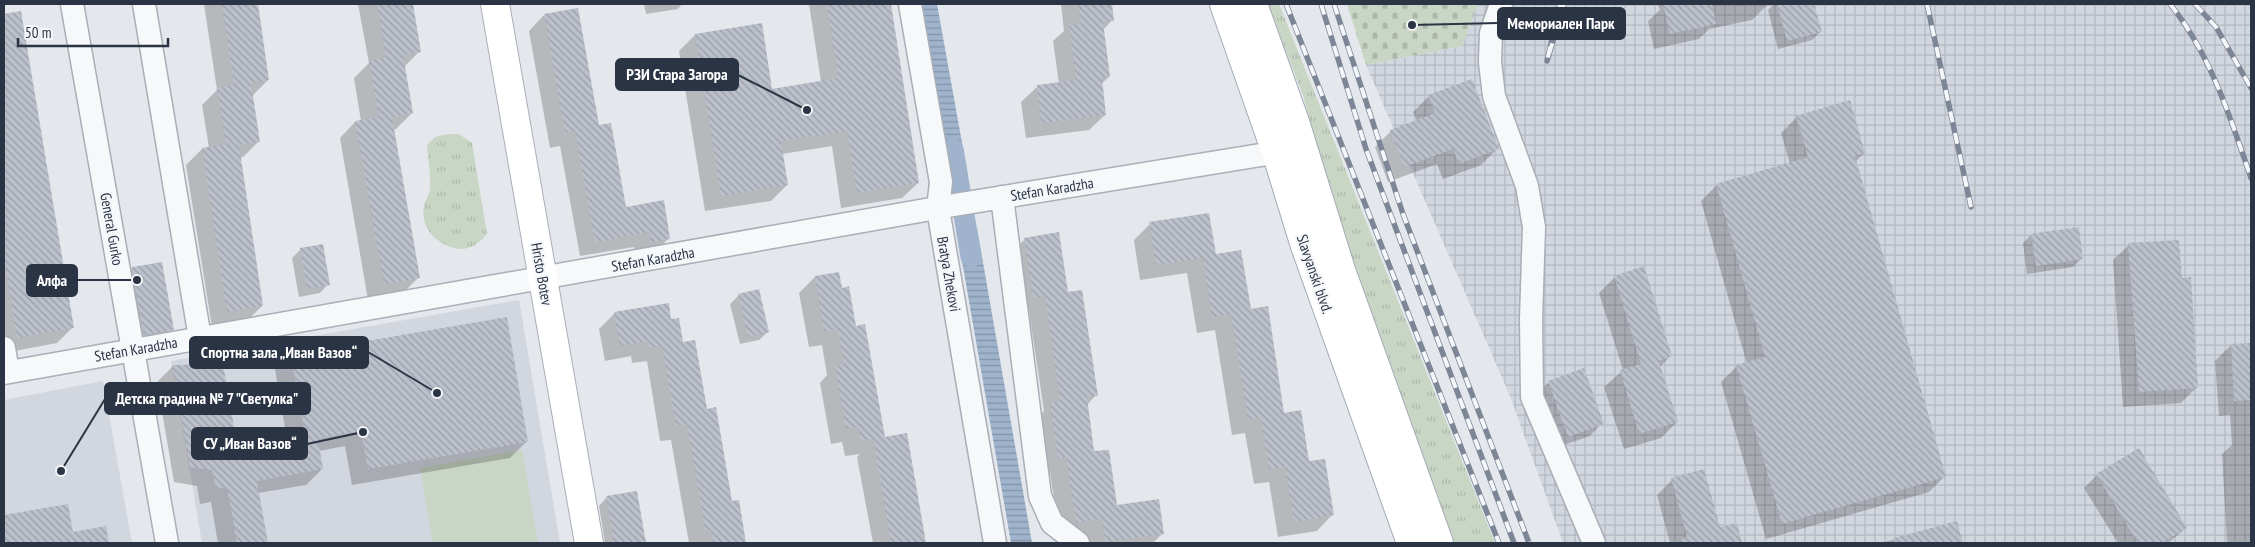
<svg xmlns="http://www.w3.org/2000/svg" width="2255" height="547" font-family="'PT Sans Narrow',sans-serif">
	<defs>
		<pattern id="industrial-grid" width="8" height="8" patternUnits="userSpaceOnUse" patternTransform="scale(1.25)"><rect width="8" height="8" fill="#d2d6de"/><path d="M0 4h8M4 0v8" fill="none" stroke="#b4b8c0"/></pattern>
		<pattern id="grass-tufts" width="24" height="20" patternUnits="userSpaceOnUse" patternTransform="scale(1.25)"><rect width="24" height="20" fill="#c9d6c5"/><path d="M3 7l-1-3M5 7V3M7 7l1-3M15 17l-1-3M17 17v-4M19 17l1-3" fill="none" stroke="#adb8ab"/></pattern>
		<pattern id="cemetery-stones" width="16" height="16" patternUnits="userSpaceOnUse" patternTransform="scale(1.25)"><rect width="16" height="16" fill="#c9d6c5"/><path d="M2 7V4a2 2 0 0 1 4 0v3zM10 15v-3a2 2 0 0 1 4 0v3z" fill="#adb8ab"/></pattern>
		<pattern id="water-rules" width="6" height="5" patternUnits="userSpaceOnUse" patternTransform="scale(1.25)"><rect width="6" height="5" fill="#9fb4cc"/><path d="M0 2.5h6" fill="none" stroke="#8293a7"/></pattern>
		<pattern id="building-back-hatch" width="6" height="6" patternUnits="userSpaceOnUse" patternTransform="scale(1.25)"><rect width="6" height="6" fill="#bbc0ca"/><path d="M-1 5l2 2M0 0l6 6M5-1l2 2" fill="none" stroke="#989da6"/></pattern>
	</defs>
	<rect width="100%" height="100%" fill="#e4e7ec"/>
	<path fill="#d2d6de" d="M519 300 560 543H202L171 361Z
		M103 381 132 543H4V400Z"/>
	<path fill="url(#industrial-grid)" d="M1478 4H2251V543H1563L1510 396 1366 65 1462 46Z"/>
	<path fill="url(#grass-tufts)" d="M1267 4H1279L1495 543H1454L1375 335 1317 150 1303 95Z
		M448 134H459L472 143 487 234C479 244 467 252 454 248 434 242 420 227 424 206 425 200 430 194 430 188 431 174 428 159 427 145L435 137Z"/>
	<path fill="url(#cemetery-stones)" d="M1347 4H1478L1462 46 1366 65Z"/>
	<path fill="#c9d6c5" d="M522 450 538 543H433L420 468Z"/>
	<path fill="url(#water-rules)" d="M917 4H937L968 176 949 180Z
		M977 228 1032 543H1011L957 232Z"/>
	<path fill="#0003" d="M204 4H256L268 80 252 96 259 141 243 157 239 158 262 306 246 322 212 327 186 165 202 149 209 148 202 105 217 90Z
		M358 4H411L420 51 404 67 412 113 396 129 393 130 419 277 403 293 368 300 340 138 355 122 361 121 354 78 369 63Z
		M644 4H682L678 9 646 14Z
		M809 4H890L918 183 902 198 841 208 832 146 782 154 787 185 771 201 705 211 679 51 695 35 771 90 821 82Z
		M1061 4H1110L1112 20 1103 30 1109 77 1101 84 1105 115 1089 130 1026 138 1021 102 1037 87 1059 84 1053 41 1064 31Z
		M1658 4H1768L1752 20 1709 29 1699 39 1654 49 1648 21 1660 10Z
		M1774 4H1813L1820 32 1812 40 1778 49 1768 10Z
		M20 13 73 327 57 343 4 353V15Z
		M544 15 598 127 625 208 669 238 654 253 636 257 634 247 580 256 560 146 550 148 529 31Z
		M1429 96 1497 149 1481 165 1443 179 1437 164 1388 182 1375 147 1391 131 1417 121 1413 112Z
		M1797 117 1864 153 1855 162 1945 476 1929 492 1766 539 1721 382 1737 366 1747 364 1701 201 1717 185 1790 164 1781 133Z
		M1150 224 1215 256 1250 310 1283 414 1332 515 1317 531 1278 537 1269 482 1254 484 1245 433 1232 435 1215 330 1197 333 1187 273 1140 280 1134 240Z
		M2031 235 2082 258 2073 267 2027 274 2023 243Z
		M1025 239 1066 293 1096 395 1087 405 1093 453 1116 506 1163 533 1153 543H1088L1086 535 1060 538 1050 473 1042 474 1035 420 1044 411 1029 311 1017 313 1009 255Z
		M2129 245 2181 279 2197 387 2181 403 2123 407 2113 260Z
		M301 249 328 284 320 293 299 297 292 258Z
		M132 268 172 329 160 342 131 347 120 280Z
		M815 277 841 289 855 327 881 439 906 435 925 543H873L857 457 860 454 845 456 842 442 831 444 820 383 827 375 822 345 809 347 799 293Z
		M1615 277 1670 356 1660 367 1677 422 1661 438 1624 449 1604 387 1623 370 1599 293Z
		M739 295 768 332 759 340 740 344 730 304Z
		M615 313 670 321 682 343 706 410 731 503 738 501 745 543H689L671 440 660 441 647 361 632 363 631 356 605 361 599 329Z
		M2251 344V543H2227L2222 454 2232 445 2230 415 2219 416 2215 361 2231 345Z
		M325 349 526 442 510 458 352 485 345 446 319 451 322 469 306 485 258 493 266 543H218L211 502 200 504 197 486 174 482 157 382 173 366 236 445 252 452 288 445 275 369 291 353Z
		M1549 382 1602 423 1590 436 1555 448 1537 395Z
		M2097 475 2186 528 2168 543H2118L2084 488Z
		M1672 480 1720 529 1741 542 1739 543H1670L1657 495Z
		M636 492 645 543H605L599 506 607 497Z
		M67 506 72 534 105 528 108 543H4V517Z
		M1956 522 1962 543H1881Z"/>
	<g fill="none" stroke-linecap="round" stroke-linejoin="round">
		<path stroke="#9fb4cc" stroke-width="21" d="M953 149 971 257"/>
	</g>
	<path fill="url(#building-back-hatch)" d="M222 4H258L269 80 251 83 260 142 239 145 263 306 227 312 202 148 226 144 217 88 234 85Z
		M377 4H413L421 52 403 55 413 113 392 117 420 278 384 284 355 121 379 117 369 61 386 57Z
		M827 4H891L919 183 857 193 847 131 781 141 788 185 721 196 695 34 762 23 772 89 838 78Z
		M1078 4H1112L1114 21 1103 22 1110 77 1102 78 1106 115 1041 123 1037 85 1076 80 1069 24 1081 23Z
		M1663 4H1712L1716 24 1670 34Z
		M1777 4H1814L1822 32 1787 41Z
		M578 8 599 125 611 123 626 207 664 200 670 239 651 242 649 232 595 242 575 131 565 133 544 14Z
		M21 11 74 328 17 338 4 257V14Z
		M1472 79 1499 149 1459 164 1453 149 1404 167 1390 130 1435 113 1428 95Z
		M1850 100 1865 153 1855 156 1946 477 1782 524 1736 365 1765 357 1716 184 1808 157 1796 116Z
		M1209 213 1216 254 1241 250 1251 309 1268 306 1284 413 1301 410 1309 461 1325 459 1334 515 1294 522 1285 467 1269 469 1261 418 1248 420 1231 314 1212 317 1203 258 1156 265 1149 222Z
		M2079 227 2083 259 2036 266 2031 234Z
		M1059 232 1068 292 1082 290 1098 396 1087 397 1094 451 1109 450 1117 505 1159 499 1164 534 1105 542 1102 519 1076 523 1066 457 1058 459 1050 403 1060 401 1045 296 1033 298 1024 238Z
		M2179 240 2182 278 2191 277 2198 388 2139 392 2128 243Z
		M323 244 330 285 307 289 300 248Z
		M162 262 174 330 144 335 132 267Z
		M1644 266 1672 356 1659 361 1678 422 1639 434 1620 370 1641 364 1614 276Z
		M839 272 842 288 849 286 856 326 865 324 885 437 861 441 858 427 846 429 835 366 844 364 838 329 824 332 815 276Z
		M759 289 769 332 748 337 738 294Z
		M669 303 671 319 679 318 683 342 695 340 707 409 716 407 732 501 739 500 746 543H713L711 529 705 530 687 424 676 426 662 346 648 348 647 341 620 346 614 312Z
		M507 317 528 442 368 469 361 431 306 441 290 352 326 345V348Z
		M2251 343V400L2234 401 2231 344Z
		M223 364 237 444 252 441 253 450 318 439 323 469 257 481 268 543H237L227 487 216 489 212 470 190 467 172 365Z
		M1584 368 1604 424 1568 437 1548 381Z
		M907 433 926 543H891L873 439Z
		M2139 448 2187 528 2162 543H2138L2096 474Z
		M1704 469 1720 527 1737 523 1742 543H1682L1681 539 1687 537 1671 478Z
		M637 491 646 543H614L606 496Z
		M68 504 73 532 106 526 109 543H4V515Z
		M1957 521 1963 543H1895L1894 538Z"/>
	<g fill="none" stroke-linecap="round" stroke-linejoin="round">
		<g stroke="#a9aeb7" stroke-width="25">
			<path id="street" d="M72 4 167 543
				M144 4 200 338
				M910 4 941 182 938 209 995 543
				M1501 4 1491 33 1490 62 1494 96 1527 186 1534 227 1531 319 1532 397 1594 543
				M1002 197 1040 496 1052 523 1078 543
				M4 348 8 372
				M4 373 948 206 1291 150"/>
		</g>
		<g stroke="#a9aeb7" stroke-width="30">
			<path id="secondary" d="M495 4 589 543"/>
		</g>
		<g stroke="#a3abb8" stroke-width="30">
			<path id="primary" d="M1224 4 1276 152 1305 246 1411 543
				M1253 4 1295 122 1341 270 1439 543"/>
		</g>
		<use href="#street" stroke="#f7f8fa" stroke-width="22"/>
		<use href="#secondary" stroke="#fff" stroke-width="28"/>
		<use href="#primary" stroke="#fff" stroke-width="28"/>
		<g stroke="#7d8696" stroke-width="5.5">
			<path id="rail" d="M1286 4 1499 543
				M1321 4 1366 149 1514 543
				M1334 4 1403 214 1529 543
				M1560 4 1547 61 1564 4
				M1927 4 1971 207
				M2170 4C2211 55 2230 117 2251 178
				M2195 4 2216 27 2251 88"/>
		</g>
		<use href="#rail" stroke="#f4f6f9" stroke-width="4" stroke-dasharray="11" stroke-linecap="butt"/>
	</g>
	<g text-anchor="middle" dominant-baseline="central" stroke-width="4" stroke-linejoin="round" paint-order="stroke">
		<g font-size="15" fill="#2b3445" stroke="#f4f6f9">
			<text transform="translate(1052 189) rotate(-9)">Stefan Karadzha</text>
			<text transform="translate(112 229) rotate(80)">General Gurko</text>
			<text transform="translate(653 259) rotate(-10)">Stefan Karadzha</text>
			<text transform="translate(542 274) rotate(80)">Hristo Botev</text>
			<text transform="translate(949 274) rotate(80)">Bratya Zhekovi</text>
			<text transform="translate(1315 274) rotate(71)">Slavyanski blvd.</text>
			<text transform="translate(136 349) rotate(-10)">Stefan Karadzha</text>
		</g>
	</g>
	<path fill="none" stroke="#2b3445" stroke-width="2" d="M1412 25L1498 23M807 110L738 75M137 280L77 280M437 393L368 352M61 471L105 399M363 432L307 444"/>
	<g fill="#2b3445" stroke="#f4f6f9" stroke-width="2">
		<circle cx="1412" cy="25" r="5"/>
		<circle cx="807" cy="110" r="5"/>
		<circle cx="137" cy="280" r="5"/>
		<circle cx="437" cy="393" r="5"/>
		<circle cx="61" cy="471" r="5"/>
		<circle cx="363" cy="432" r="5"/>
	</g>
	<g fill="#2b3445" stroke="#2b3445" stroke-width="2">
		<rect x="1498" y="8" width="127" height="31" rx="5"/>
		<rect x="616" y="59" width="122" height="31" rx="5"/>
		<rect x="27" y="265" width="50" height="31" rx="5"/>
		<rect x="190" y="337" width="178" height="31" rx="5"/>
		<rect x="105" y="383" width="205" height="31" rx="5"/>
		<rect x="192" y="428" width="115" height="31" rx="5"/>
	</g>
	<g font-size="16" text-anchor="middle" font-weight="bold" fill="#fff">
		<text x="1561" y="29">Мемориален Парк</text>
		<text x="677" y="80">РЗИ Стара Загора</text>
		<text x="52" y="286">Алфа</text>
		<text x="279" y="358">Спортна зала „Иван Вазов“</text>
		<text x="207" y="404">Детска градина № 7 "Светулка"</text>
		<text x="250" y="449">СУ „Иван Вазов“</text>
	</g>
	<rect width="2255" height="547" fill="none" stroke="#2b3445" stroke-width="10"/>
	<path d="M18 38v8h150v-8" fill="none" stroke="#2b3445" stroke-width="2.5"/>
	<text x="25" y="38" font-size="15" fill="#2b3445" stroke="#f4f6f9" stroke-width="4" paint-order="stroke">50 m</text>
</svg>
